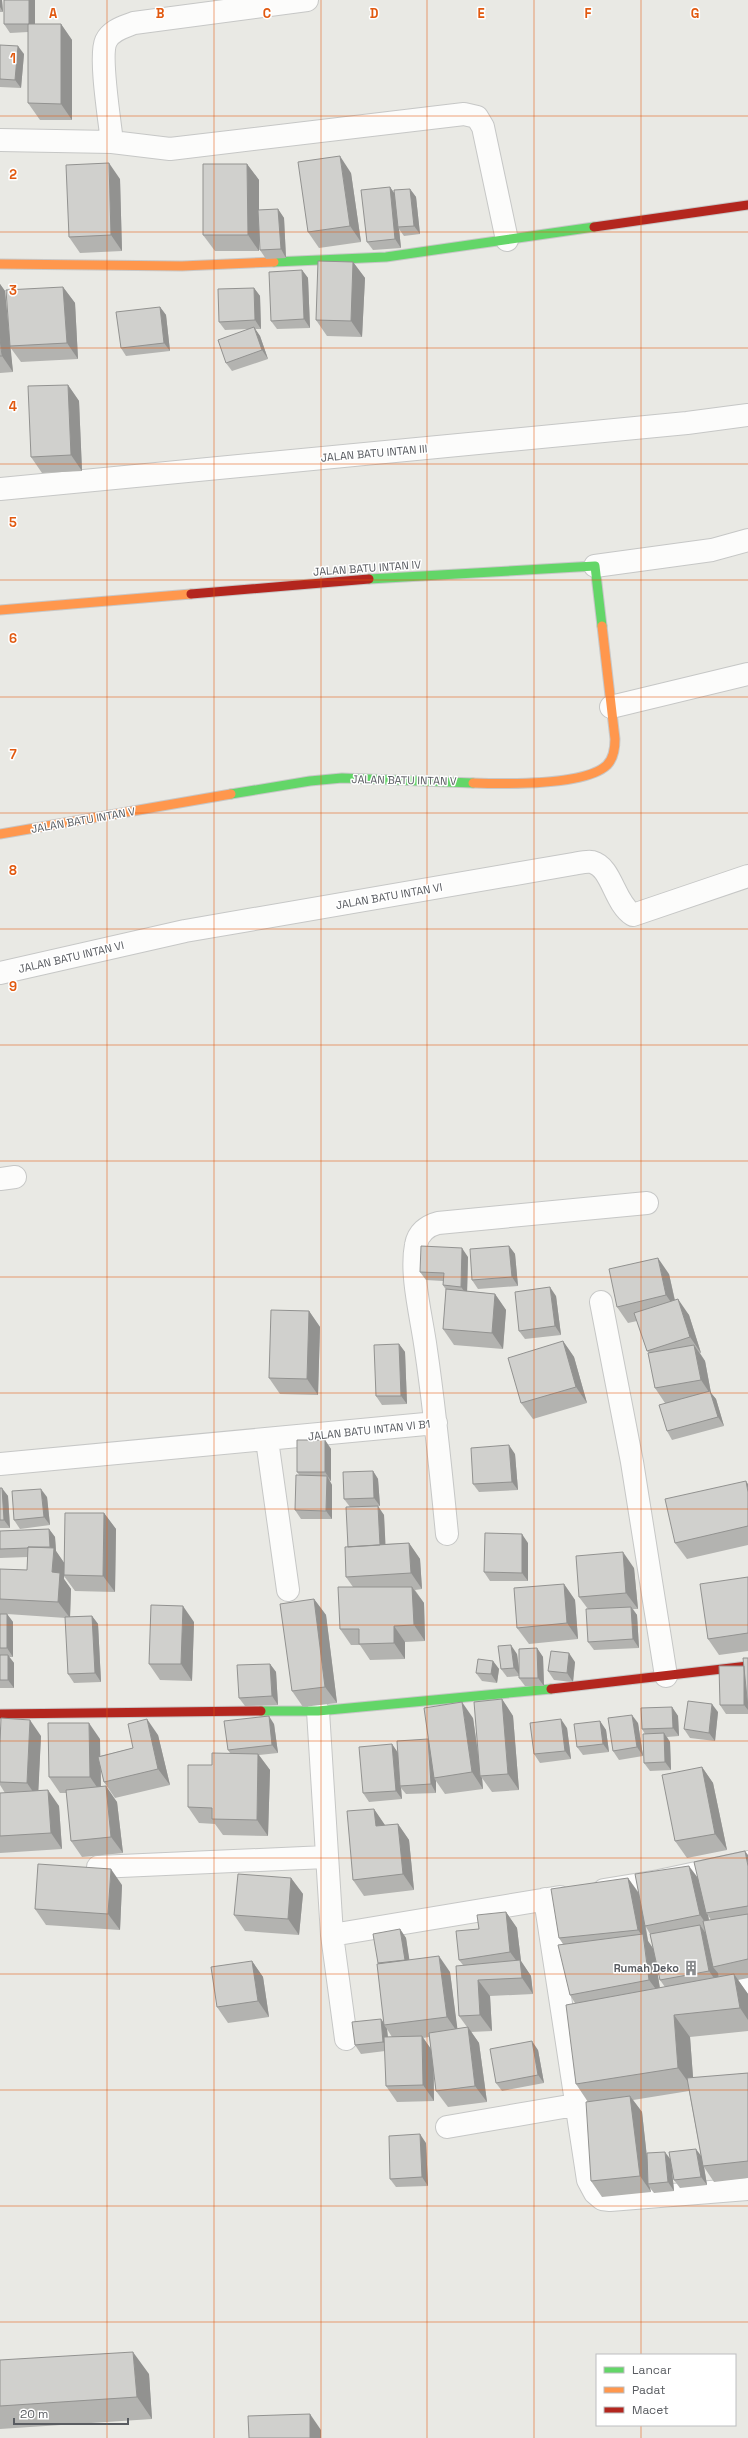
<svg xmlns="http://www.w3.org/2000/svg" width="748" height="2438" font-family="'Space Grotesk',sans-serif">
	<rect width="100%" height="100%" fill="#e9e9e4"/>
	<g fill="none" stroke-linecap="round" stroke-linejoin="round">
		<g stroke="#c6c7c6" stroke-width="24">
			<path id="street" d="M0 140 112 142 170 149 464 114 477 117 483 127 507 240
				M112 142C110 123 99 56 106 41 111 30 124 27 134 23L307 0
				M0 489 687 423 748 415
				M595 566 712 550 748 540
				M611 707 748 674
				M0 973 185 931 573 864C579 863 587 861 592 862 612 867 614 903 633 915L748 876
				M0 1179 15 1177
				M601 1302 632 1462 666 1676
				M267 1440 288 1590
				M0 1464 436 1423
				M447 1534C441 1473 435 1411 426 1350 422 1319 410 1275 416 1245 418 1233 427 1226 438 1223L647 1203
				M318 1711 332 1935 346 2039
				M98 1867 326 1857
				M604 1890 659 1881 748 1862
				M545 1899 588 2180 595 2193 602 2199 610 2200 748 2189
				M332 1935 560 1897
				M713 1991 748 1985
				M447 2127 575 2105"/>
		</g>
		<g stroke="#c7c7c7" stroke-width="11">
			<path id="fast" d="M274 262 386 257 594 227
				M369 579 595 566 602 626
				M231 794 310 781 342 778 473 783
				M261 1711H318L551 1689"/>
		</g>
		<g stroke="#c7c7c7" stroke-width="11">
			<path id="slow" d="M0 264 182 266 274 262
				M0 610 191 594
				M473 783C503 784 585 786 607 765 614 758 615 748 615 739L602 626
				M0 834 231 794"/>
		</g>
		<g stroke="#c7c7c7" stroke-width="11">
			<path id="jam" d="M594 227 748 205
				M191 594 369 579
				M551 1689 748 1666
				M0 1714 261 1711"/>
		</g>
		<use href="#street" stroke="#fcfcfb" stroke-width="22"/>
		<use href="#fast" stroke="#63d668" stroke-width="9"/>
		<use href="#slow" stroke="#ff974d" stroke-width="9"/>
		<use href="#jam" stroke="#b3261e" stroke-width="9"/>
	</g>
	<path fill="#b3b3b0" fill-rule="evenodd" d="M0 0H2L3 12H0Z
		M35 0V24H61L72 40V120H40L28 103V32L10 33 4 24Z
		M0 45 24 54 21 88 0 87Z
		M247 164 259 180V210L278 209 284 218 286 258 266 259 260 250 259 234V251H215L203 235Z
		M351 173 361 242 319 248 308 232Z
		M120 179 122 251 80 253 69 237Z
		M390 187 395 194 410 189 416 197 420 234 404 236 399 229 401 248 373 250 367 242Z
		M353 262 365 278 362 337 327 336 316 320Z
		M302 270 308 278 310 328 277 329 271 321Z
		M0 284 5 291 9 334 63 287 75 303 78 359 21 362 10 347 13 372 0 373Z
		M254 288 260 296 261 329H255L260 336 268 359 232 371 226 363 248 329 225 330 219 322Z
		M160 307 166 315 170 351 126 356 121 348Z
		M68 385 79 401 82 471 42 473 31 457Z
		M509 1246 515 1254 518 1286 478 1289 472 1280Z
		M468 1257 467 1291 495 1294 506 1310 503 1349 454 1345 443 1329 446 1290 443 1285V1281L426 1280 420 1272Z
		M669 1274 675 1300 689 1315 701 1353H700L705 1361 711 1393 716 1399 724 1426 672 1440 667 1431 665 1403 655 1388 649 1353 647 1351 637 1321 628 1323 617 1307Z
		M556 1296 561 1335 525 1339 519 1331Z
		M309 1311 320 1327 318 1395 280 1394 269 1378Z
		M563 1341 574 1357 587 1403 533 1419 521 1403Z
		M399 1344 405 1352 407 1404 382 1405 376 1396Z
		M325 1440 331 1449V1481H330L332 1485V1519H301L295 1510 300 1476 297 1472Z
		M515 1454 518 1490 479 1492 473 1484Z
		M373 1471 378 1479 380 1506H375L384 1515 385 1544 409 1543 420 1559 422 1589 415 1590 424 1603 425 1641 405 1642V1659L370 1660 360 1645H351L340 1629 353 1587 346 1577 350 1507 344 1499Z
		M748 1484V1545L687 1559 675 1543Z
		M0 1488 8 1496 10 1528H0Z
		M47 1497 50 1525 20 1529 14 1520Z
		M104 1513 116 1529 115 1592 75 1591 64 1576V1579L71 1589 70 1617 92 1616 98 1624 101 1682 74 1683 68 1674 66 1618 7 1614 13 1622V1657H9L14 1663V1688H0V1569L27 1570 28 1557 0 1558V1531L49 1529 55 1537 56 1551 64 1563Z
		M528 1543V1581H490L484 1572Z
		M634 1568 638 1609H633L637 1615 639 1648 594 1650 588 1642V1609L579 1597Z
		M748 1577V1651L719 1655 708 1639Z
		M564 1584 575 1600 578 1639 529 1644 517 1628Z
		M314 1599 326 1615 337 1703 303 1707 292 1691Z
		M194 1622 192 1681 160 1680 149 1664Z
		M537 1648 543 1657 544 1686H525L519 1678V1676L507 1677 501 1669 517 1654 519 1669Z
		M748 1658V1714H726L720 1705Z
		M493 1661 499 1669 497 1683 482 1681 476 1673Z
		M575 1662 573 1682 554 1680 548 1671Z
		M270 1664 276 1672 278 1705 245 1706 239 1698Z
		M502 1699 513 1716 519 1790 492 1792 482 1778 483 1789 445 1794 436 1781V1793L406 1794 401 1788 402 1799 369 1802 363 1793 392 1744 398 1753 428 1739 429 1740 473 1718 479 1758Z
		M672 1707 678 1716 679 1736 667 1737 670 1742 671 1770 650 1771 644 1763 645 1734 642 1729Z
		M718 1712 715 1741 690 1738 684 1729Z
		M600 1721 606 1730 609 1752 583 1755 577 1747Z
		M638 1723 643 1756 619 1760 613 1751Z
		M274 1724 278 1753 259 1755 270 1770 268 1836 223 1835 215 1824 199 1823 188 1807 212 1765 230 1753 228 1750Z
		M0 1727 1 1728 41 1736 38 1791 59 1806 62 1849 0 1853V1793H5L0 1785Z
		M567 1728 571 1759 540 1763 534 1754Z
		M158 1735 170 1785 115 1798 104 1782 101 1767V1787L117 1802 123 1853 82 1857 71 1841 67 1793H60L49 1777 100 1739V1756L133 1748Z
		M702 1767 713 1783 727 1850 687 1858 675 1841Z
		M374 1809 385 1826 398 1824 409 1840 414 1890 364 1896 353 1880Z
		M748 1855V1978L738 1980 748 1994V2031L690 2037 693 2078 748 2073V2178L714 2182 704 2167 707 2185 680 2188 674 2180 672 2171 674 2191 654 2193 650 2188 651 2192 602 2197 591 2181 588 2102 576 2084 575 2003 570 1995 563 1944 559 1938 628 1878 639 1893 698 1878ZM708 1915 711 1920H709ZM646 1927 650 1934 653 1948 648 1941ZM655 1959 660 1980 665 1987 660 1988ZM689 2091 701 2156 670 2159H647L642 2112 633 2100Z
		M291 1878 303 1894 299 1935 245 1931 234 1915Z
		M122 1885 120 1930 46 1925 35 1909Z
		M506 1912 517 1928 521 1961 531 1976 533 1994 490 1996 492 2031 471 2032 479 2043 487 2102 448 2107 436 2091 434 2070V2101L397 2102 386 2086 385 2051 361 2054 355 2045 381 2019 384 2023 378 1963 400 1929 406 1938 409 1960 450 1972 457 2029 467 2027 459 2016 463 1965 459 1960 479 1929ZM387 2029 392 2037H388ZM429 2037 431 2049 423 2038Z
		M252 1961 263 1977 269 2017 228 2023 217 2007Z
		M538 2050 544 2083 502 2091 496 2083Z
		M426 2143 428 2186 396 2187 390 2179Z
		M0 2360 149 2374 152 2419 0 2429Z"/>
	<path fill="#929290" d="M0 0H2L3 12 0 7Z
		M29 0H35V32L29 24Z
		M61 24 72 40V120L61 104Z
		M18 46 24 54 21 88 15 80Z
		M340 156 351 173 361 242 350 226Z
		M109 163 120 179 122 251 111 235Z
		M247 164 259 180V251L248 235Z
		M390 187 396 196 398 227 399 229 401 248 395 239Z
		M410 189 416 197 420 234 414 226Z
		M278 209 284 218 286 258 281 249Z
		M353 262 365 278 362 337 351 321Z
		M302 270 308 278 310 328 304 319Z
		M0 284 5 291 13 372 2 356 0 338Z
		M63 287 75 303 78 359 67 343Z
		M254 288 260 296 261 329 255 320Z
		M160 307 166 315 170 351 164 343Z
		M254 327 260 336 268 359 262 350Z
		M68 385 79 401 82 471 71 455Z
		M509 1246 515 1254 518 1286 512 1277Z
		M462 1248 468 1257 467 1295 461 1287Z
		M658 1258 669 1274 677 1311 666 1295Z
		M550 1287 556 1296 561 1335 555 1326Z
		M495 1294 506 1310 503 1349 492 1333Z
		M678 1299 689 1315 701 1353 690 1337Z
		M309 1311 320 1327 318 1395 307 1379Z
		M563 1341 574 1357 587 1403 576 1387Z
		M399 1344 405 1352 407 1404 401 1396Z
		M694 1345 705 1361 711 1393 716 1399 724 1426 718 1417 711 1395 701 1380Z
		M325 1440 331 1449V1481L325 1472Z
		M509 1445 515 1454 518 1490 512 1482Z
		M373 1471 378 1479 380 1506 374 1498Z
		M327 1476 332 1485V1519L326 1511Z
		M746 1481 748 1484V1492Z
		M2 1488 8 1496 10 1528 4 1520Z
		M41 1489 47 1497 50 1525 44 1517Z
		M378 1506 384 1515 386 1554 380 1545Z
		M104 1513 116 1529 115 1592 103 1576Z
		M49 1529 55 1537 56 1551 65 1564 64 1579 71 1589 70 1618 58 1602 52 1572 54 1552 50 1547Z
		M522 1534 528 1543V1581L522 1573Z
		M409 1543 420 1559 422 1589 411 1573Z
		M623 1552 634 1568 638 1609 626 1593Z
		M564 1584 575 1600 578 1639 567 1623Z
		M412 1587 424 1603 425 1641 414 1625Z
		M314 1599 326 1615 337 1703 325 1687Z
		M183 1606 194 1622 192 1681 181 1664Z
		M631 1607 637 1615 639 1648 633 1639Z
		M7 1614 13 1622V1657L7 1648Z
		M92 1616 98 1624 101 1682 95 1673Z
		M394 1626 405 1642V1659L394 1643Z
		M511 1645 517 1654 520 1676 514 1668Z
		M537 1648 543 1657 544 1686 538 1678Z
		M569 1653 575 1662 573 1682 567 1673Z
		M8 1655 14 1663V1688L8 1680Z
		M493 1661 499 1669 497 1683 491 1674Z
		M270 1664 276 1672 278 1705 272 1696Z
		M744 1666 748 1710 744 1705Z
		M502 1699 513 1716 519 1790 508 1774Z
		M462 1702 473 1718 481 1776H480L482 1778 483 1789 472 1772Z
		M712 1704 718 1712 715 1741 709 1733Z
		M672 1707 678 1716 679 1736 673 1728Z
		M632 1715 638 1723 643 1756 637 1747Z
		M269 1716 274 1724 278 1753 272 1745Z
		M147 1719 158 1735 170 1785 158 1769Z
		M561 1719 567 1728 571 1759 565 1751Z
		M30 1720 41 1736 38 1799 27 1783Z
		M600 1721 606 1730 609 1752 603 1744Z
		M89 1723 100 1739 101 1793 90 1777Z
		M664 1733 670 1742 671 1770 665 1762Z
		M428 1739 434 1747V1778L436 1781V1793L431 1784Z
		M392 1744 398 1753 400 1786 401 1788 402 1799 396 1791Z
		M258 1754 270 1770 268 1836 257 1820Z
		M702 1767 713 1783 727 1850 715 1834Z
		M106 1786 117 1802 123 1853 111 1837Z
		M48 1790 59 1806 62 1849 51 1833Z
		M374 1809 385 1825 387 1843 376 1826Z
		M398 1824 409 1840 414 1890 403 1874Z
		M745 1851 748 1855V1866Z
		M689 1866 701 1882 706 1913 708 1915 711 1931 700 1915Z
		M111 1869 122 1885 120 1930 108 1914Z
		M291 1878 303 1894 299 1935 288 1919Z
		M628 1878 639 1894 648 1941 654 1950 661 1996 649 1980 644 1938 638 1930Z
		M506 1912 517 1928 521 1961 531 1976 533 1994 522 1978 521 1967 510 1952Z
		M700 1925 711 1941 713 1967 718 1973 720 1987 709 1971Z
		M400 1929 406 1938 411 1970 405 1962Z
		M439 1956 450 1972 458 2033 447 2017Z
		M252 1961 263 1977 269 2017 258 2001Z
		M734 1974 748 1994V2020L740 2008Z
		M478 1980 490 1996 492 2031 480 2015Z
		M674 2015 690 2037 694 2090 678 2068Z
		M381 2019 385 2025H384L387 2029 389 2050 383 2042Z
		M468 2027 479 2043 487 2102 475 2086Z
		M422 2036 433 2052 434 2101 423 2085Z
		M532 2041 538 2050 544 2083 538 2075Z
		M630 2096 642 2112 650 2184H648L650 2188 651 2192 640 2176Z
		M420 2134 426 2143 428 2186 422 2177Z
		M696 2149 702 2157 703 2166 704 2167 707 2185 701 2177Z
		M665 2152 671 2160 674 2191 668 2182Z
		M133 2352 149 2374 152 2419 137 2397Z
		M310 2414 321 2430V2438H310Z"/>
	<path fill="#d0d0cd" stroke="#929290" d="M4 0H29V24H4Z
		M28 24H61V104L28 103Z
		M0 45 18 46 15 80 0 79Z
		M340 156 350 226 308 232 298 162Z
		M109 163 111 235 69 237 66 165Z
		M203 164H247L248 235H203Z
		M390 187 395 239 367 242 361 190Z
		M410 189 414 226 398 227 394 190Z
		M278 209 281 249 260 250 258 210Z
		M318 261 353 262 351 321 316 320Z
		M302 270 304 319 271 321 269 272Z
		M63 287 67 343 10 346 6 290Z
		M254 288 255 320 219 322 218 289Z
		M160 307 164 343 121 348 116 312Z
		M254 327 262 350 226 363 218 340Z
		M0 338 2 356H0Z
		M68 385 71 455 31 457 28 386Z
		M421 1246 462 1248 461 1287 443 1285 444 1273 420 1272Z
		M509 1246 512 1277 472 1280 470 1249Z
		M658 1258 666 1295 617 1307 609 1269Z
		M550 1287 555 1326 519 1331 515 1292Z
		M446 1289 495 1294 492 1333 443 1329Z
		M678 1299 690 1337 647 1351 634 1313Z
		M271 1310 309 1311 307 1379 269 1378Z
		M563 1341 576 1387 521 1403 508 1358Z
		M399 1344 401 1396H376L374 1345Z
		M694 1345 701 1380 655 1388 648 1353Z
		M710 1391 718 1417 667 1431 659 1405Z
		M297 1440H325V1472H297Z
		M509 1445 512 1482 473 1484 471 1448Z
		M373 1471 374 1498 344 1499 343 1472Z
		M296 1475 327 1476 326 1511 295 1510Z
		M746 1481 748 1492V1526L675 1543 665 1499Z
		M0 1488H2L4 1520H0Z
		M41 1489 44 1517 14 1520 12 1491Z
		M378 1506 380 1545 348 1547 346 1507Z
		M65 1513H104L103 1576 64 1575Z
		M49 1529 50 1547H28V1548L0 1549V1531Z
		M485 1533 522 1534V1573L484 1572Z
		M409 1543 411 1573 346 1577 345 1547Z
		M28 1547 54 1548 52 1572 60 1573 58 1602 0 1599V1569L27 1570Z
		M623 1552 626 1593 579 1597 576 1556Z
		M748 1577V1633L708 1639 700 1584Z
		M564 1584 567 1623 517 1628 514 1588Z
		M338 1587H412L414 1625 394 1626V1643L359 1644V1629H340Z
		M314 1599 325 1687 292 1691 280 1604Z
		M151 1605 183 1606 181 1664H149Z
		M631 1607 633 1639 588 1642 586 1609Z
		M0 1614H7V1648H0Z
		M92 1616 95 1673 68 1674 65 1617Z
		M511 1645 514 1668 501 1669 498 1646Z
		M537 1648 538 1678H519V1649Z
		M551 1651 569 1653 567 1673 548 1671Z
		M0 1655H8V1680H0Z
		M743 1658H748V1708Z
		M478 1659 493 1661 491 1674 476 1673Z
		M270 1664 272 1696 239 1698 237 1665Z
		M719 1666H744V1705H720Z
		M502 1699 508 1774 480 1776 474 1702Z
		M688 1701 712 1704 709 1733 684 1729Z
		M462 1702 472 1772 434 1778 424 1708Z
		M672 1707 673 1728 642 1729 641 1708Z
		M632 1715 637 1747 613 1751 608 1718Z
		M269 1716 272 1745 228 1750 224 1721Z
		M1 1718 30 1720 27 1783 0 1782V1743Z
		M147 1719 158 1769 104 1782 98 1757 133 1748 128 1724Z
		M561 1719 565 1751 534 1754 530 1723Z
		M600 1721 603 1744 577 1747 574 1724Z
		M48 1723H89L90 1777H49Z
		M664 1733 665 1762 644 1763 643 1734Z
		M428 1739 431 1784 400 1786 397 1741Z
		M392 1744 396 1791 363 1793 359 1747Z
		M212 1753 258 1754 257 1820 212 1819V1808L188 1807V1765H212Z
		M702 1767 715 1834 675 1841 662 1775Z
		M106 1786 111 1837 71 1841 66 1790Z
		M48 1790 51 1833 0 1836V1793Z
		M374 1809 376 1826 398 1824 403 1874 353 1880 347 1811Z
		M745 1851 748 1866V1906L706 1913 694 1862Z
		M38 1864 111 1869 108 1914 35 1909Z
		M689 1866 700 1915 645 1926 635 1874Z
		M238 1874 291 1878 288 1919 234 1915Z
		M628 1878 638 1930 559 1938 551 1889Z
		M506 1912 510 1952 459 1960 456 1931 479 1929 477 1915Z
		M748 1914V1959L713 1967 703 1921Z
		M700 1925 709 1971 660 1980 650 1934Z
		M400 1929 405 1960 378 1963 373 1934Z
		M643 1934 649 1980 570 1995 558 1945Z
		M439 1956 447 2017 384 2025 377 1964Z
		M520 1960 522 1978 478 1980 480 2015 459 2016 456 1966Z
		M252 1961 258 2001 217 2007 211 1967Z
		M734 1974 740 2008 674 2015 678 2068 576 2084 566 2005Z
		M381 2019 383 2042 355 2045 352 2022Z
		M468 2027 475 2086 436 2091 429 2033Z
		M422 2036 423 2085 386 2086 384 2037Z
		M532 2041 538 2075 496 2083 490 2049Z
		M748 2073V2161L703 2166 687 2078Z
		M630 2096 640 2176 591 2181 586 2102Z
		M420 2134 422 2177 390 2179 389 2136Z
		M696 2149 701 2177 674 2180 669 2152Z
		M665 2152 668 2182 648 2184 647 2153Z
		M133 2352 137 2397 0 2406V2360Z
		M310 2414V2438H249L248 2416Z"/>
	<path fill="none" stroke="#e15910" stroke-width="1" stroke-opacity="0.55" d="M107 0V2438M214 0V2438M321 0V2438M427 0V2438M534 0V2438M641 0V2355M0 116H748M0 232H748M0 348H748M0 464H748M0 580H748M0 697H748M0 813H748M0 929H748M0 1045H748M0 1161H748M0 1277H748M0 1393H748M0 1509H748M0 1625H748M0 1741H748M0 1858H748M0 1974H748M0 2090H748M0 2206H748M0 2322H748M641 2425V2438"/>
	<defs>
		<g id="building-bare" transform="scale(1.2)"><path d="M-4-6H4V6H1V3H-1V6H-4ZM-2.5-4.3h1.7v1.8h-1.7ZM.8-4.3h1.7v1.8H.8ZM-2.5-1h1.7V.8h-1.7ZM.8-1h1.7V.8H.8Z" fill="#8b8d8f" stroke="#fff" stroke-width="2.5" paint-order="stroke"/></g>
	</defs>
	<g fill-rule="evenodd">
		<use href="#building-bare" x="691" y="1968"/>
	</g>
	<g text-anchor="middle" dominant-baseline="central" stroke-width="3" stroke-linejoin="round" paint-order="stroke">
		<g font-size="11" fill="#595c61" stroke="#fff">
			<text transform="translate(374 453) rotate(-5)">JALAN BATU INTAN III</text>
			<text transform="translate(367 568) rotate(-4)">JALAN BATU INTAN IV</text>
			<text transform="translate(404 780) rotate(1)">JALAN BATU INTAN V</text>
			<text transform="translate(83 820) rotate(-10)">JALAN BATU INTAN V</text>
			<text transform="translate(389 896) rotate(-10)">JALAN BATU INTAN VI</text>
			<text transform="translate(71 957) rotate(-13)">JALAN BATU INTAN VI</text>
			<text transform="translate(369 1430) rotate(-6)">JALAN BATU INTAN VI B1</text>
		</g>
		<g font-size="11" font-weight="bold" fill="#595c61" stroke="#fff" text-anchor="end">
			<text x="679" y="1968">Rumah Deko</text>
		</g>
	</g>
	<g font-size="13" text-anchor="middle" font-weight="bold" fill="#e15910" stroke="#fff" stroke-width="3" stroke-linejoin="round" paint-order="stroke">
		<text x="53" y="18">A</text>
		<text x="160" y="18">B</text>
		<text x="267" y="18">C</text>
		<text x="374" y="18">D</text>
		<text x="481" y="18">E</text>
		<text x="588" y="18">F</text>
		<text x="695" y="18">G</text>
		<text x="13" y="63">1</text>
		<text x="13" y="179">2</text>
		<text x="13" y="295">3</text>
		<text x="13" y="411">4</text>
		<text x="13" y="527">5</text>
		<text x="13" y="643">6</text>
		<text x="13" y="759">7</text>
		<text x="13" y="875">8</text>
		<text x="13" y="991">9</text>
	</g>
	<rect x="596" y="2354" width="140" height="72" fill="#ffffff" stroke="#bdbec0"/>
	<rect x="604" y="2367" width="20" height="6" fill="#63d668" stroke="#bdbec0"/>
	<text x="632" y="2374" font-size="12" fill="#595c61">Lancar</text>
	<rect x="604" y="2387" width="20" height="6" fill="#ff974d" stroke="#bdbec0"/>
	<text x="632" y="2394" font-size="12" fill="#595c61">Padat</text>
	<rect x="604" y="2407" width="20" height="6" fill="#b3261e" stroke="#bdbec0"/>
	<text x="632" y="2414" font-size="12" fill="#595c61">Macet</text>
	<path d="M14 2418v6h114v-6" fill="none" stroke="#595c61" stroke-width="2"/>
	<text x="20" y="2418" font-size="12" fill="#595c61" stroke="#ffffff" stroke-width="3" paint-order="stroke">20 m</text>
</svg>
